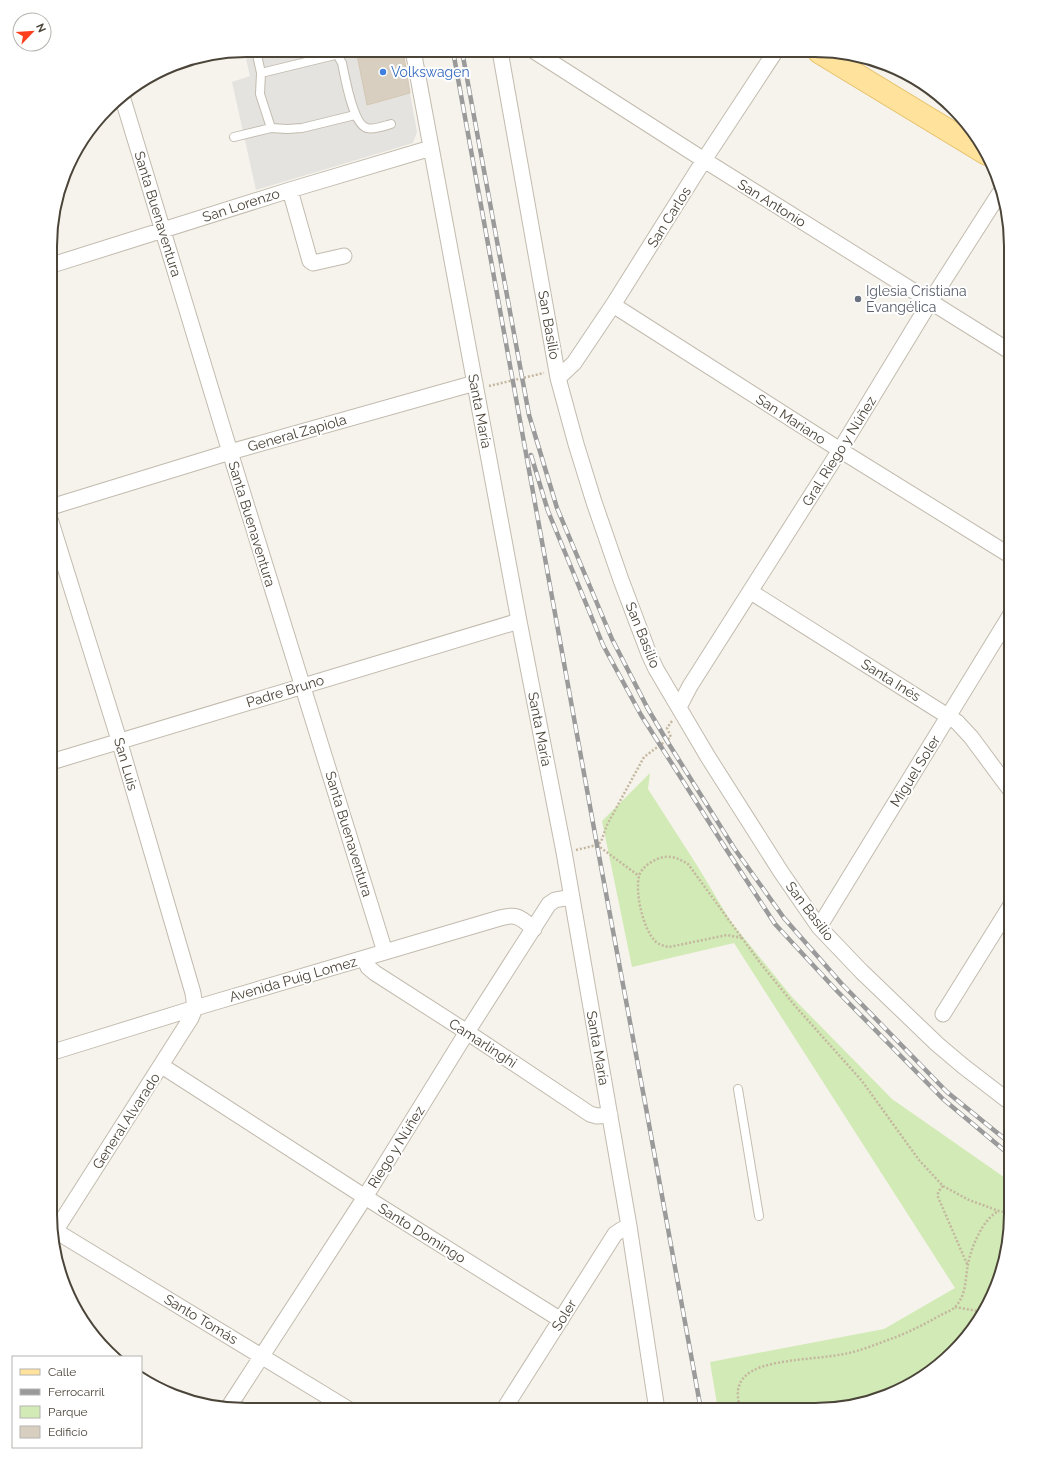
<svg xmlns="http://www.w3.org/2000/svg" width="1061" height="1460" font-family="Raleway,sans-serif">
	<rect width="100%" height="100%" fill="#f6f3ec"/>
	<path fill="#d2eab5" d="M650 773 648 789 698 867 731 922 792 997 892 1099 1011 1182V1227L1000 1277 978 1323 944 1361 901 1390 815 1410H718L710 1362 884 1329 955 1288 734 943 632 967 602 821Z"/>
	<path fill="#e5e3e0" d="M244 50H356L367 105 410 93 417 132 413 143 256 190 232 82 250 76Z"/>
	<path fill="#d8cfc1" stroke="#d3c7b4" d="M356 50H403L410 93 367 105Z"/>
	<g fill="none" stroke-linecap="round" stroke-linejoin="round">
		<g stroke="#c2bbae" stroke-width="10">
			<path id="lane" d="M256 50 261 73 260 94 271 128
				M261 73 335 55 338 56 342 63C345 77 353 125 367 128 374 130 384 126 391 124
				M234 137 271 128 287 129 302 128 355 115
				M738 1089 759 1216"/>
		</g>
		<g stroke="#c2bbae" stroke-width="17">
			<path id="street" d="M413 50 519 621 564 852 629 1226 657 1410
				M500 51 558 378 576 444 594 502 621 580 649 654 656 669 708 757 781 872 819 927 861 971 937 1044 963 1066 1011 1103
				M534 51 704 160 1011 352
				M122 96 230 452 385 952
				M290 190 310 261 313 263 344 256
				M52 265 290 190 431 148
				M613 305 840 450 1011 556
				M558 378 574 363 613 305 704 160 775 52
				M51 507 230 452 475 383
				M51 522 119 740 193 993 195 1008 191 1018 54 1233
				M751 592 957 722 971 737 1011 791
				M679 707 690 686 840 450 930 302 999 194
				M51 762 519 621
				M819 927 1011 614
				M364 958 368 967 375 973 467 1032 590 1114 597 1116 610 1115
				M943 1014 1011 905
				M50 1053 195 1008 500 918C517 913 521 918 534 929
				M162 1066 365 1197 561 1320
				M54 1230 348 1409
				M228 1408 365 1197 467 1032 549 904 555 900 571 897
				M504 1409 615 1234 621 1230 629 1226"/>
		</g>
		<g stroke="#e6c16a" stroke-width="24">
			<path id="primary" d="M819 52 987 154"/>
		</g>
		<path stroke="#c4b79f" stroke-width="2.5" stroke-dasharray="2 2" stroke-linecap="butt" d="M489 386 544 373
			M597 845 639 876
			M576 850 597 845 601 842 607 825 644 757 671 737 667 728 672 721
			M742 938 727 935 669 947C664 946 659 945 655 941 643 928 635 894 639 876 642 865 660 855 671 857 678 858 683 861 688 864L761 964 796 1007 862 1081 919 1160 943 1186 938 1192V1197L967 1264
			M943 1186 969 1200 999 1211 1011 1213
			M955 1307 983 1312
			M741 1410C726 1369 767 1364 796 1360 812 1358 828 1357 844 1354 861 1351 879 1343 896 1337 911 1331 925 1324 939 1316 944 1313 951 1311 955 1307 967 1295 965 1278 968 1264 971 1248 983 1218 999 1211"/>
		<use href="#lane" stroke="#fff" stroke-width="8"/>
		<use href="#street" stroke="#fff" stroke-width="15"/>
		<use href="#primary" stroke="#ffe39c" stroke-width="22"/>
		<g stroke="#9a9a9a" stroke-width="4.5">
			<path id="rail" d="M453 51 597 845 646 1108 701 1410
				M462 51 529 415 557 508 612 639 648 709 667 741 734 848 784 918 841 983 947 1092 1011 1144
				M531 455 548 511 603 645 641 715 728 852 775 924 837 991 943 1099 1011 1156"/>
		</g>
		<use href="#rail" stroke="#fff" stroke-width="3" stroke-dasharray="9" stroke-linecap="butt"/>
	</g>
	<circle fill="#3f7fe0" stroke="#fff" stroke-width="1.5" cx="383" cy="72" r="4"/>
	<circle fill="#6b7280" stroke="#fff" stroke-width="1.5" cx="858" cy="299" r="4"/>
	<g text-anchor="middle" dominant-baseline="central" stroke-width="4" stroke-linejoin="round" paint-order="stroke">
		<g font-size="14" fill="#366cbe" stroke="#fff" text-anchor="start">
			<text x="391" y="72">Volkswagen</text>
		</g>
		<g font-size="14" fill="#4b4439" stroke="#fff">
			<text transform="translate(772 203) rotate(32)">San Antonio</text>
			<text transform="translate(241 205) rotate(-18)">San Lorenzo</text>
			<text transform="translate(158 214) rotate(73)">Santa Buenaventura</text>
			<text transform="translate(669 217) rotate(-58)">San Carlos</text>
			<text transform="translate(549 325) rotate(80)">San Basilio</text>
			<text transform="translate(480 411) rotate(79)">Santa María</text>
			<text transform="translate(791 419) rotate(33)">San Mariano</text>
			<text transform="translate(297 433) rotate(-16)">General Zapiola</text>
			<text transform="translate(839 451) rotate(-58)">Gral. Riego y Núñez</text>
			<text transform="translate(252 524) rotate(73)">Santa Buenaventura</text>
			<text transform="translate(643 635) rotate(68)">San Basilio</text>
			<text transform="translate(891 680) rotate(32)">Santa Inés</text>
			<text transform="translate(285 691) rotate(-17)">Padre Bruno</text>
			<text transform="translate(540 729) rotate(79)">Santa María</text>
			<text transform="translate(126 764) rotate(74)">San Luis</text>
			<text transform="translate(915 771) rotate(-58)">Miguel Soler</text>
			<text transform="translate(349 834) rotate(73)">Santa Buenaventura</text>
			<text transform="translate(810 911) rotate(53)">San Basilio</text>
			<text transform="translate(293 979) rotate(-16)">Avenida Puig Lomez</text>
			<text transform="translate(483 1043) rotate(33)">Camarlinghi</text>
			<text transform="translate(598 1048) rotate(80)">Santa María</text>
			<text transform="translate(126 1121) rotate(-57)">General Alvarado</text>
			<text transform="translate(396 1147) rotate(-58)">Riego y Núñez</text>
			<text transform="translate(422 1233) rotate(32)">Santo Domingo</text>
			<text transform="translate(564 1315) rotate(-58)">Soler</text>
			<text transform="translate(201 1319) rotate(31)">Santo Tomás</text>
		</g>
		<g font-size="14" fill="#5b616d" stroke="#fff" text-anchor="start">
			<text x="866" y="291">Iglesia Cristiana<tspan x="866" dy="16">Evangélica</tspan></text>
		</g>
	</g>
	<path d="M0 0H1061V1460H0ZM246 57H815A189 189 0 0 1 1004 246V1214A189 189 0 0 1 815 1403H246A189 189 0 0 1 57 1214V246A189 189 0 0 1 246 57Z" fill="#fff" fill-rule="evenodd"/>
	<path fill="none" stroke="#4b4439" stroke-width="2" d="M246 57H815A189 189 0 0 1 1004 246V1214A189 189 0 0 1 815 1403H246A189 189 0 0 1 57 1214V246A189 189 0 0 1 246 57Z"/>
	<rect x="12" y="1356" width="130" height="92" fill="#ffffff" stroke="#b7b4b0"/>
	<rect x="20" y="1369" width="20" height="6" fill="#ffe39c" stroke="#b7b4b0"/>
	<text x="48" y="1376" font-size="12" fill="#4b4439">Calle</text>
	<rect x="20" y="1389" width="20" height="6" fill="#9a9a9a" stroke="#b7b4b0"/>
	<text x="48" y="1396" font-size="12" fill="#4b4439">Ferrocarril</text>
	<rect x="20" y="1406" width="20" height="12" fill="#d2eab5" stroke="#b7b4b0"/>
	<text x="48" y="1416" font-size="12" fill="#4b4439">Parque</text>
	<rect x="20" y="1426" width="20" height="12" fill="#d8cfc1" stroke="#b7b4b0"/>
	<text x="48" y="1436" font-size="12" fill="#4b4439">Edificio</text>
	<g transform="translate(32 32) rotate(65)"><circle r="19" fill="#ffffff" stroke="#b7b4b0"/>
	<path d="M0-3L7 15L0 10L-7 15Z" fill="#fc3f1d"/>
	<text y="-6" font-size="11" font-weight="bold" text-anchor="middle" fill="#4b4439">N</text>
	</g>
</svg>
